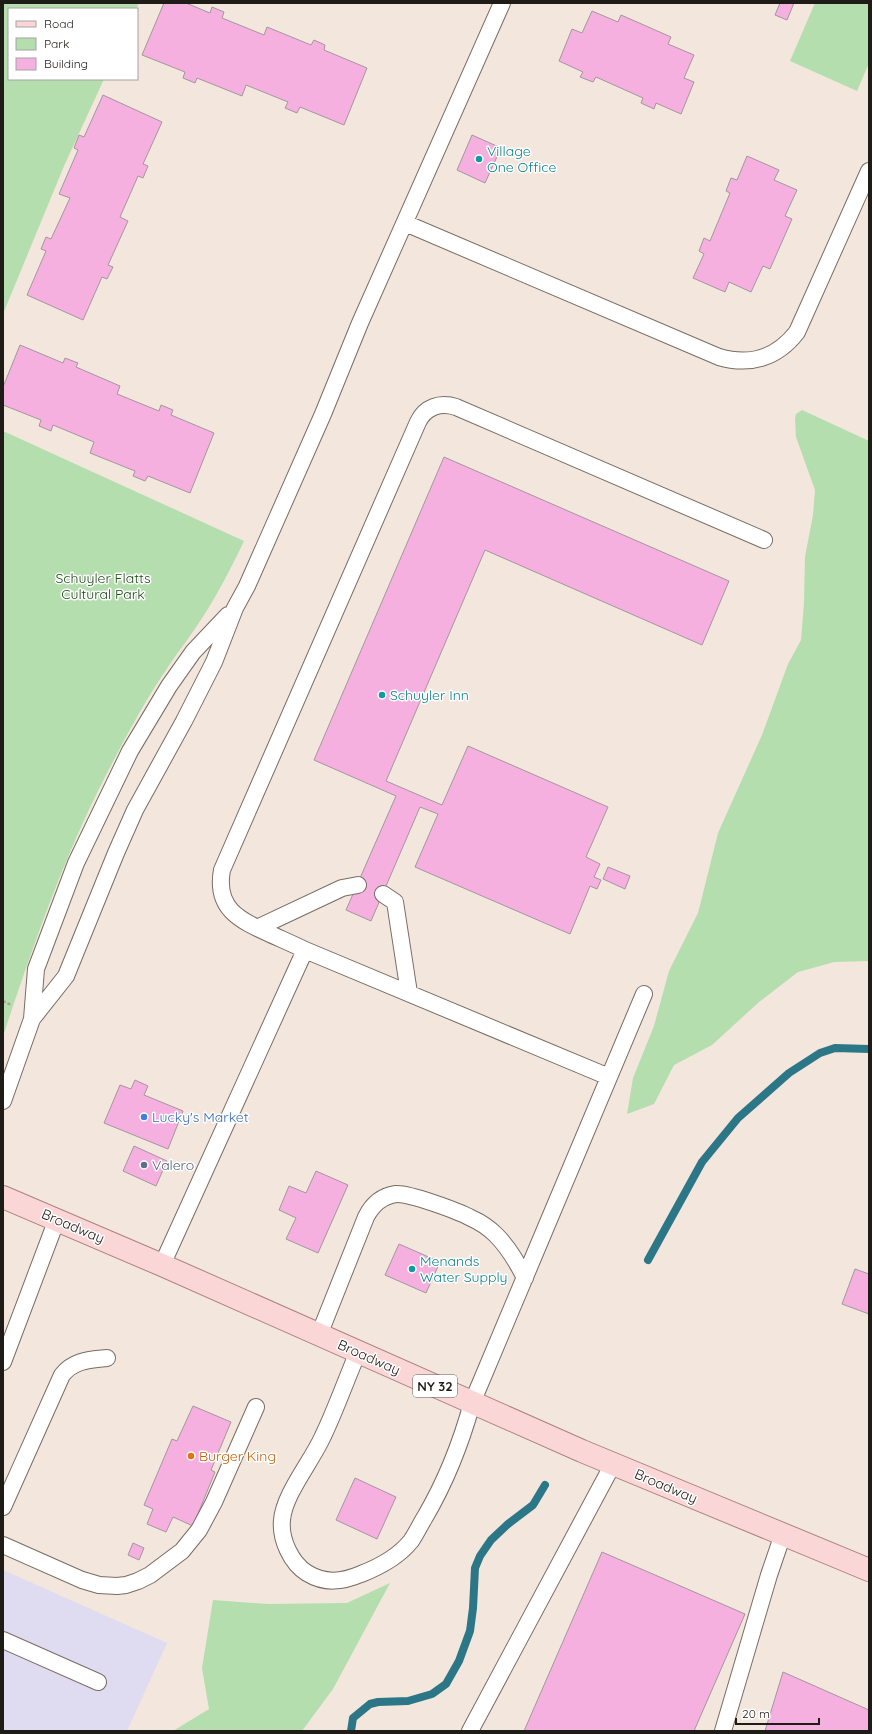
<svg xmlns="http://www.w3.org/2000/svg" width="872" height="1734" font-family="Quicksand,sans-serif">
	<rect width="100%" height="100%" fill="#f3e6dc"/>
	<path fill="#dfdbf1" d="M3 1570 167 1643 127 1731H3Z"/>
	<path fill="#b4dead" d="M3 3H139L136 9H9V79H104L64 166 3 314Z
		M815 3H869V63L857 91 790 61Z
		M802 410 869 441V961L834 962 798 972 759 1002 712 1045 674 1065 654 1104 627 1114 633 1078 654 1026 669 971 698 913 718 833 762 735 788 664 801 640 804 603 805 557 813 515 815 490 796 437 795 418 796 414Z
		M3 431 244 541C232 566 219 592 204 615 193 633 179 650 168 667 144 702 124 740 105 777 62 861 33 947 3 1036Z
		M390 1583 333 1689 302 1731H173L209 1709 202 1668 213 1600 268 1604 347 1603Z"/>
	<g fill="none" stroke-linecap="round" stroke-linejoin="round">
		<path stroke="#2c7787" stroke-width="8" d="M648 1260 702 1162 738 1118 789 1073 820 1053 835 1048 869 1049
			M351 1731 353 1718 370 1704 378 1702 408 1701 432 1694 446 1684 459 1661 470 1631 473 1608 475 1568 480 1556 491 1540 508 1524 533 1505 545 1485"/>
	</g>
	<path fill="#f5b0e0" stroke="#a3969f" d="M164 3H186L210 13 212 7 224 12 222 18 264 35 267 27 311 45 314 40 325 45 324 50 367 68 344 125 300 107 297 113 285 108 288 102 246 85 242 96 197 78 195 83 183 78 185 72 142 55Z
		M780 3H794L787 20 775 15Z
		M592 11 618 22 621 15 671 37 668 44 694 55 684 78 694 82 681 114 656 103 654 109 641 103 643 98 596 77 593 82 580 77 583 72 559 61 572 29 582 33Z
		M103 95 162 122 143 164 148 166 143 178 138 176 120 217 128 221 108 265 113 267 107 279 102 277 83 320 27 295 46 251 41 249 46 237 51 239 70 198 59 194 78 150 74 148 79 135 84 137Z
		M472 135 501 148 485 183 457 170Z
		M747 156 779 170 774 180 797 190 785 216 792 219 770 269 763 266 751 292 729 282 725 292 693 278 704 254 699 251 704 238 710 241 730 193 726 191 731 178 737 180Z
		M20 345 63 363 65 358 78 363 76 367 120 386 117 394 159 411 161 405 173 410 171 415 214 433 190 493 148 476 145 481 133 476 135 471 90 453 94 442 53 425 51 431 39 426 41 420 3 405V387Z
		M444 457 729 581 702 645 485 550 386 781 442 805 468 746 608 807 586 857 600 864 594 877 601 880 597 889 590 886 570 934 415 867 438 814 420 807 371 921 346 910 396 796 314 760Z
		M608 867 630 876 625 889 603 879Z
		M135 1080 148 1086 144 1095 183 1111 168 1149 104 1123 120 1085 131 1089Z
		M134 1146 167 1161 156 1186 123 1171Z
		M316 1171 348 1185 318 1253 286 1239 296 1218 279 1210 289 1186 306 1193Z
		M399 1244 440 1262 426 1293 385 1275Z
		M855 1269 869 1274V1314L842 1304Z
		M193 1406 231 1422 211 1470 215 1472 193 1526 173 1517 166 1532 147 1524 153 1509 144 1505 172 1439 177 1441Z
		M355 1478 396 1497 377 1539 336 1520Z
		M133 1543 144 1548 139 1560 128 1555Z
		M602 1552 745 1614 694 1731H524Z
		M783 1672 869 1710V1731H765Z"/>
	<g fill="none" stroke-linecap="round" stroke-linejoin="round">
		<g stroke="#786c63" stroke-width="18">
			<path id="lane" d="M405 223 719 357C750 366 777 358 797 332L869 171
				M383 894 395 902 409 993
				M257 928 342 888 358 885
				M305 950 609 1077
				M32 1019 66 976 116 853 135 810 184 721 214 662 235 608 247 586 323 414 360 323 502 3
				M3 1101 32 1019 36 969 76 863 130 751 169 686 193 652 228 615
				M162 1265 305 950C293 944 281 939 268 933 239 920 215 908 222 870L418 422C425 407 440 402 456 407L764 540
				M319 1335 366 1217C372 1205 382 1196 396 1194 409 1193 458 1211 471 1218 480 1222 489 1228 496 1235 509 1248 517 1262 525 1278
				M358 1352C346 1380 336 1409 323 1436 312 1461 284 1494 282 1520 280 1539 291 1563 307 1573 325 1584 342 1582 361 1574 379 1567 399 1556 411 1541 416 1534 420 1525 425 1517 446 1481 461 1443 472 1403L644 994
				M3 1362 57 1219
				M3 1507 62 1375C74 1360 89 1360 107 1358
				M3 1545 82 1580 99 1585 117 1586 126 1585 138 1581 150 1575 182 1551 199 1530 214 1502 256 1407
				M3 1640 98 1682
				M470 1731 613 1464
				M723 1731 769 1575 783 1534"/>
		</g>
		<g stroke="#ac8281" stroke-width="24">
			<path id="primary" d="M3 1197 162 1265 582 1451 869 1570"/>
		</g>
		<path stroke="#aba199" stroke-width="2.5" stroke-dasharray="3 2" stroke-linecap="butt" d="M3 1001 11 1005"/>
		<use href="#lane" stroke="#fff" stroke-width="16"/>
		<use href="#primary" stroke="#fbd6d6" stroke-width="22"/>
	</g>
	<g fill="#0f9aa8" stroke="#fff" stroke-width="1.5">
		<circle cx="479" cy="159" r="4"/>
		<circle cx="382" cy="695" r="4"/>
		<circle cx="412" cy="1269" r="4"/>
	</g>
	<circle fill="#3f7fe0" stroke="#fff" stroke-width="1.5" cx="144" cy="1117" r="4"/>
	<circle fill="#5c6f8a" stroke="#fff" stroke-width="1.5" cx="144" cy="1165" r="4"/>
	<circle fill="#e8710a" stroke="#fff" stroke-width="1.5" cx="191" cy="1456" r="4"/>
	<g text-anchor="middle" dominant-baseline="central" stroke-width="3" stroke-linejoin="round" paint-order="stroke">
		<rect fill="#fff" stroke="#625f5d" stroke-width="1" x="413" y="1375" width="44" height="22" rx="3"/>
		<g font-size="13" font-weight="bold" fill="#1f1b17">
			<text x="435" y="1386">NY 32</text>
		</g>
		<g font-size="14" fill="#0d838f" stroke="#fff" text-anchor="start">
			<text x="487" y="151">Village<tspan x="487" dy="16">One Office</tspan></text>
			<text x="390" y="695">Schuyler Inn</text>
			<text x="420" y="1261">Menands<tspan x="420" dy="16">Water Supply</tspan></text>
		</g>
		<g font-size="14" fill="#1d4916" stroke="#fff">
			<text x="103" y="578">Schuyler Flatts<tspan x="103" dy="16">Cultural Park</tspan></text>
		</g>
		<g font-size="14" fill="#366cbe" stroke="#fff" text-anchor="start">
			<text x="152" y="1117">Lucky's Market</text>
		</g>
		<g font-size="14" fill="#4e5e75" stroke="#fff" text-anchor="start">
			<text x="152" y="1165">Valero</text>
		</g>
		<g font-size="14" fill="#1f1b17" stroke="#fff">
			<text transform="translate(73 1226) rotate(23)">Broadway</text>
			<text transform="translate(369 1357) rotate(24)">Broadway</text>
			<text transform="translate(666 1486) rotate(23)">Broadway</text>
		</g>
		<g font-size="14" fill="#c56008" stroke="#fff" text-anchor="start">
			<text x="199" y="1456">Burger King</text>
		</g>
	</g>
	<rect width="872" height="1734" fill="none" stroke="#1f1b17" stroke-width="8"/>
	<rect x="8" y="8" width="130" height="72" fill="#ffffff" stroke="#a5a4a2"/>
	<rect x="16" y="21" width="20" height="6" fill="#fbd6d6" stroke="#a5a4a2"/>
	<text x="44" y="28" font-size="12" fill="#1f1b17">Road</text>
	<rect x="16" y="38" width="20" height="12" fill="#b4dead" stroke="#a5a4a2"/>
	<text x="44" y="48" font-size="12" fill="#1f1b17">Park</text>
	<rect x="16" y="58" width="20" height="12" fill="#f5b0e0" stroke="#a5a4a2"/>
	<text x="44" y="68" font-size="12" fill="#1f1b17">Building</text>
	<path d="M736 1718v6h83v-6" fill="none" stroke="#1f1b17" stroke-width="2"/>
	<text x="742" y="1718" font-size="12" fill="#1f1b17" stroke="#ffffff" stroke-width="3" paint-order="stroke">20 m</text>
</svg>
